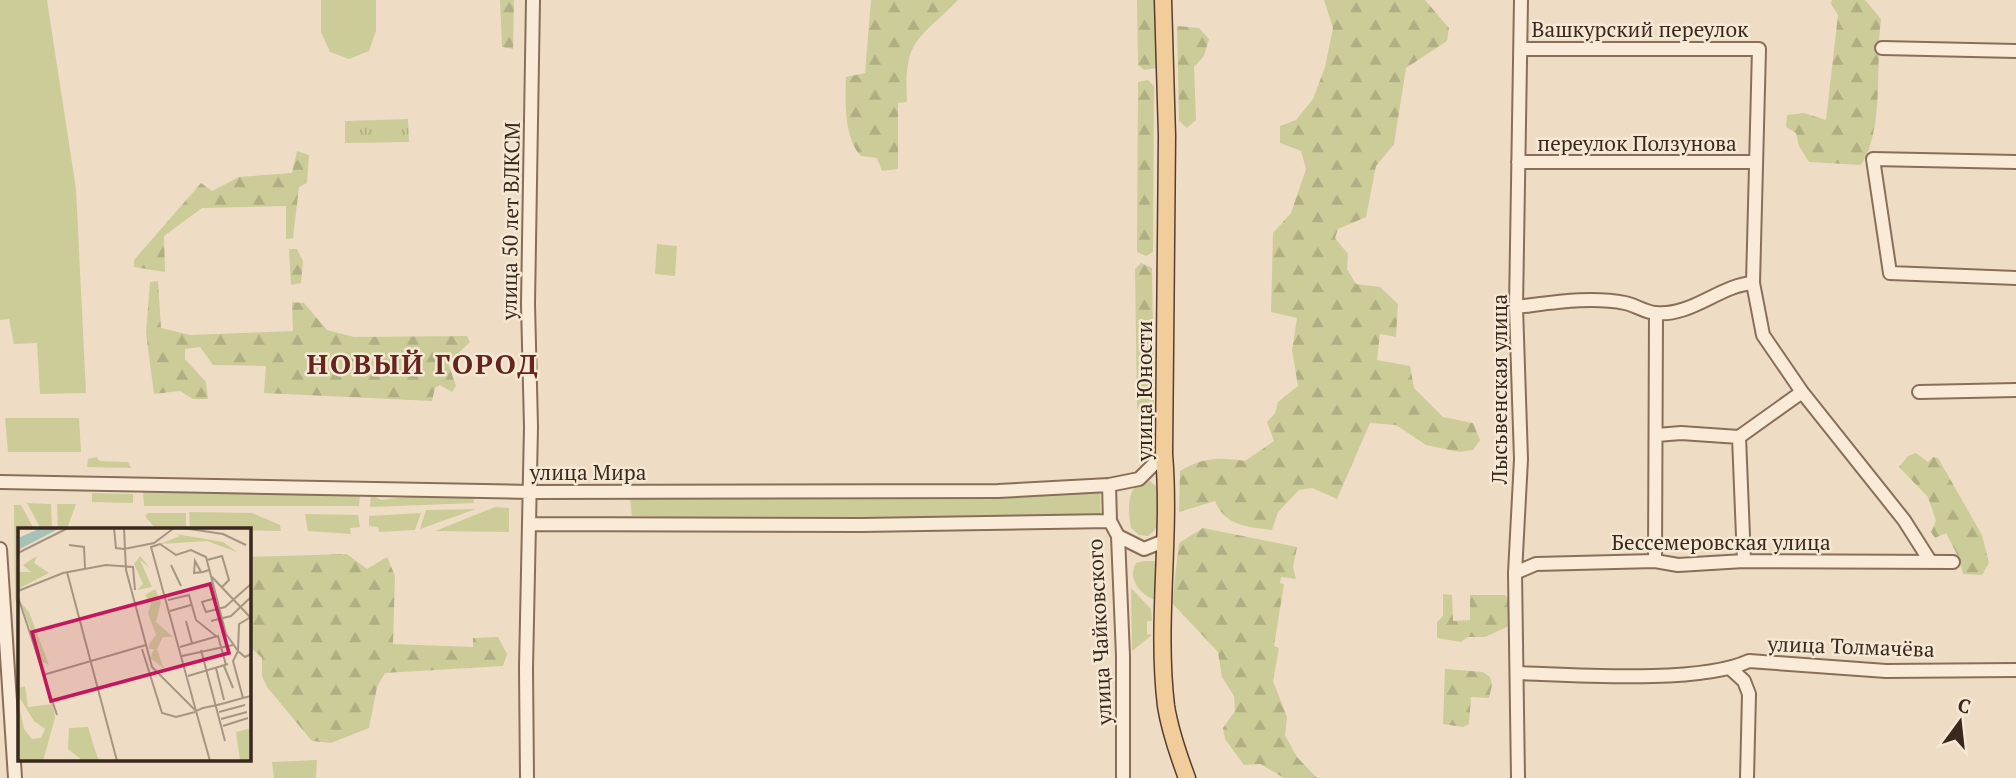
<svg xmlns="http://www.w3.org/2000/svg" width="2016" height="778" font-family="'PT Serif',serif">
	<defs>
		<pattern id="forest-firs" width="22" height="20" patternUnits="userSpaceOnUse" patternTransform="scale(1.75)"><rect width="22" height="20" fill="#cccc98"/><path d="M5 1l3.5 6h-7zM16 11l3.5 6h-7z" fill="#b0af83"/></pattern>
		<pattern id="park-tufts" width="24" height="20" patternUnits="userSpaceOnUse" patternTransform="scale(1.75)"><rect width="24" height="20" fill="#cccc98"/><path d="M3 7l-1-3M5 7V3M7 7l1-3M15 17l-1-3M17 17v-4M19 17l1-3" fill="none" stroke="#b0af83"/></pattern>
	</defs>
	<rect width="100%" height="100%" fill="#eeddc4"/>
	<path fill="#cccc98" d="M0 0H47L76 189 86 393 40 394 37 343 14 344 9 319 0 320Z
		M321 0H376V31L369 51 349 59 330 52 321 32Z
		M657 244 677 246 675 276 655 274Z
		M5 418H79L81 452H8Z
		M97 457 99 461 128 462 131 468 87 467 88 459Z
		M1149 480 1162 492C1162 511 1164 524 1148 536L1139 535 1131 528C1128 511 1125 483 1149 480Z
		M143 491 360 496 359 506H144Z
		M92 493 133 494V503L92 502Z
		M1100 493 1101 517 750 520 632 516 630 499 725 494Z
		M371 494 381 500 415 496H473L474 503 370 507Z
		M27 503 51 504 52 529H41Z
		M57 504H76L67 529H58Z
		M14 505H21L34 529 19 530V609L15 599Z
		M495 507 509 508V532L435 531Z
		M476 509 420 529 426 510Z
		M189 512 252 513 280 525 281 531 190 529Z
		M148 513H186V529L155 528 145 516Z
		M421 513 415 530 379 532 378 527 369 526V516Z
		M305 514 358 515 360 527 350 528 351 534 308 531Z
		M1144 561H1154L1160 565 1155 600C1140 594 1127 579 1136 563Z
		M1131 588 1151 609 1152 621H1147V634L1152 635 1132 651Z
		M317 760 316 778H274L272 762Z"/>
	<path fill="url(#forest-firs)" d="M500 0H514L513 49 502 47Z
		M871 0H958C917 42 904 38 907 102L898 103V169L882 171 877 158 861 156C844 138 845 101 846 77L865 73Z
		M1137 0H1156V68L1144 70 1138 65Z
		M1324 0H1425L1449 28 1447 41 1406 68 1394 144 1376 166 1366 217 1338 229 1335 238 1348 254 1347 269 1356 284 1380 287 1398 304 1396 337 1380 334 1377 360 1410 366 1414 388 1443 417 1473 423 1480 440 1473 450 1459 452 1426 445 1396 425 1370 423 1337 499 1312 488 1299 490 1278 512 1272 530C1248 527 1225 526 1215 501L1179 512 1180 471C1203 457 1219 457 1245 461L1274 441 1267 422 1275 413 1278 402 1298 386 1292 350 1297 318 1271 312 1273 233 1291 213 1306 169 1301 151 1280 143V126L1296 120 1313 99 1325 67 1333 28Z
		M1832 0H1865L1881 19C1875 62 1885 129 1861 165L1809 162 1799 146 1796 133 1786 127 1787 115 1804 113 1826 120 1838 15 1831 4Z
		M1177 26 1199 28 1209 39 1204 56 1194 67 1196 120 1187 128 1179 121Z
		M1148 80 1154 86 1153 252 1146 256 1137 252 1138 82Z
		M297 151 309 155 307 183 299 187 293 238 286 239V206L202 208 164 236 165 272 134 267V260L201 183 212 191 239 177 292 173Z
		M289 249H297L303 261 301 283 291 285Z
		M1141 263 1152 268 1154 405 1150 418 1142 419 1137 408 1135 269Z
		M158 281 161 328 190 335 293 331 292 302 304 303 327 330 354 337 467 336 470 342 448 363 456 386 452 392 440 385 435 388 432 401 264 393 266 366 213 365 200 347 185 349V359L206 382 208 399H193L180 391 154 394 146 333 150 282Z
		M1916 453 1928 462 1933 457 1938 458 1982 535 1989 563 1982 575 1963 574 1959 558 1946 533 1935 538 1931 532 1936 521 1928 497 1899 467 1908 456Z
		M1203 528 1297 547 1293 567 1296 579 1281 577 1280 583 1284 584 1274 646 1279 648 1273 681 1287 717 1285 735 1297 757 1317 778H1284L1260 764 1244 765 1225 739 1223 728 1235 711 1234 696 1222 677 1218 652 1172 603 1179 543Z
		M347 554 367 569 387 557 395 576 393 644 473 647V638L498 637 507 654 503 666 385 673 377 687 369 728 331 743 312 741 267 687 262 676V658L249 646V557Z
		M1443 594 1452 595 1453 621 1470 620V595H1505L1511 601V621L1507 627 1485 637H1468L1461 642 1437 638V622L1443 616Z
		M1445 669 1483 672 1490 677 1492 685 1489 698 1471 697 1469 724 1463 727 1443 724Z"/>
	<path fill="url(#park-tufts)" d="M408 119 409 142 345 143V121Z"/>
	<g fill="none" stroke-linecap="round" stroke-linejoin="round">
		<g stroke="#896e5a" stroke-width="16">
			<path id="minor" d="M1882 48 2016 51
				M1521 49H1759L1753 283 1763 335 1802 392 1904 520 1930 561
				M1518 162H1755
				M2016 162 1873 159 1890 273 2016 278
				M1516 307C1551 303 1590 296 1625 303 1635 305 1645 312 1655 313 1691 317 1720 285 1753 283
				M1919 392 2016 390
				M1657 435 1681 433 1739 437
				M0 482 530 492 998 491 1109 485 1139 479 1164 454
				M1109 485 1110 521 1118 536 1123 656V778
				M530 524 861 525 1110 521
				M1118 536 1144 549 1164 541
				M0 549 15 778
				M1655 561 1656 313
				M1744 561 1739 437 1802 392
				M1515 573 1536 564 1655 561 1678 565 1744 561 1953 562
				M1732 670 1744 681 1749 694 1747 778
				M1518 673C1575 675 1700 684 1749 661L1886 671 2016 670
				M527 778 526 668 531 427 528 304 533 0
				M1518 778 1515 573 1521 459 1516 307 1521 0"/>
		</g>
		<g stroke="#563d2f" stroke-width="19">
			<path id="major" d="M1163 0 1167 136 1164 454C1171 537 1156 623 1166 706 1170 731 1178 754 1187 778"/>
		</g>
		<use href="#minor" stroke="#f9ebd7" stroke-width="12"/>
		<use href="#major" stroke="#f1cd9c" stroke-width="16"/>
	</g>
	<g text-anchor="middle" dominant-baseline="central" stroke-width="5" stroke-linejoin="round" paint-order="stroke">
		<g font-size="21" fill="#39281e" stroke="#f5e8d4">
			<text x="1640" y="29">Вашкурский переулок</text>
			<text x="1637" y="143">переулок Ползунова</text>
			<text transform="translate(510 221) rotate(-89)">улица 50 лет ВЛКСМ</text>
			<text transform="translate(1499 389) rotate(-90)">Лысьвенская улица</text>
			<text transform="translate(1144 391) rotate(-90)">улица Юности</text>
			<text x="588" y="472">улица Мира</text>
			<text x="1721" y="542">Бессемеровская улица</text>
			<text transform="translate(1099 632) rotate(-93)">улица Чайковского</text>
			<text transform="translate(1851 646) rotate(2)">улица Толмачёва</text>
		</g>
		<g font-size="28" font-weight="bold" letter-spacing="2" fill="#65251e" stroke="#f5e8d4">
			<text x="423" y="363">НОВЫЙ ГОРОД</text>
		</g>
	</g>
	<g transform="translate(18 528)">
		<rect width="233" height="233" fill="#eeddc4"/>
		<path d="M3 75 11 84 31 137 24 134Z" fill="#cccc98"/>
		<path d="M158 6 205 14 219 24 189 13 142 16 162 8ZM19 28 16 35 31 45 0 61V44H13L5 37ZM122 28 132 40 122 32 134 59 119 62 125 56 116 36ZM137 61 143 74 138 94 155 109H145L139 121 145 139 157 149 132 130 136 121H131V116L138 107 130 85 133 75 127 67ZM7 158 10 179 35 176 37 190 25 233H0V174L6 201 14 211 23 210 27 201 16 193 0 167 1 160ZM70 199 76 219 81 233H65L50 221 51 200Z" fill="#cccc98"/>
		<path d="M233 200V233H222L218 204Z" fill="#cccc98"/>
		<path d="M23 0H42L0 22V10Z" fill="#a6c1b6"/>
		<path fill="none" stroke="#a69582" stroke-width="2" d="M96 0 98 20 106 21 136 15 156 0M106 0 108 42 134 139 178 183 192 233M165 0 205 6 228 17M51 17 66 19 67 40M0 25 50 0M189 32 204 28 211 52 204 59M153 37 163 58M49 44 99 233M183 44 177 33 176 45 185 44 191 42M194 49 233 90M0 63 45 45 88 37 115 39 117 62M0 69 39 187M198 70 184 74 188 84 207 79 233 56M150 72 171 67 178 92 198 108M152 83 173 77M233 89 221 96 220 123 227 129 233 126M168 93 174 115M193 93 213 88 233 69M233 95V120M162 119 200 108 208 137M124 121 144 185 158 189 177 184M183 122 207 213M164 128 215 117M206 138 215 160M198 140 206 172M25 147 128 117M170 148 210 136M225 170 215 133 220 123 208 106 188 29 173 22 158 27 142 16 133 19 178 183 185 180 199 177 207 175 225 170 233 168M201 184 227 177M203 191 229 184M205 198 230 190"/>
		<path fill="#c2185b" fill-opacity="0.15" stroke="#c2185b" stroke-width="3.5" d="M192 56 211 125 33 173 14 104Z"/>
		<rect width="233" height="233" fill="none" stroke="#39281e" stroke-width="3.5"/>
	</g>
	<g transform="translate(1960 722) rotate(15)" stroke="#f5e8d4" stroke-width="5" paint-order="stroke">
	<path d="M0-5L12 26L0 18L-12 26Z" fill="#39281e"/>
	<text y="-10" font-size="19" font-weight="bold" text-anchor="middle" fill="#39281e">С</text>
	</g>
</svg>
